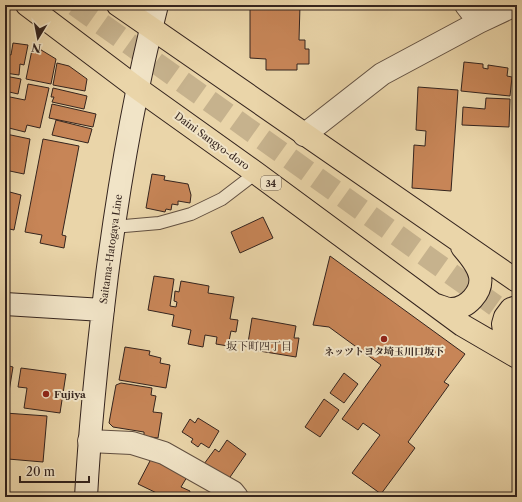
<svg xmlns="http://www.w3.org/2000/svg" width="522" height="502" font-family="'Libre Caslon Text','Noto Serif JP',serif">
	<rect width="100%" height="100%" fill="#ead5a9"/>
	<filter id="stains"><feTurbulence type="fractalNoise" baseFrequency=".005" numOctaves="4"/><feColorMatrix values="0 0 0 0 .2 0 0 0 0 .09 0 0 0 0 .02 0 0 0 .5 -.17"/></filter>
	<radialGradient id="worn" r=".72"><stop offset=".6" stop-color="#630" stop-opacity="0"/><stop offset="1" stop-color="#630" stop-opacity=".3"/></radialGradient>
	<path fill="#c78557" stroke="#34241e" d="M246 5H300L299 40H305V49H309V64H297V70H266V59L250 58V9H246Z
		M13 43 28 45 24 65 20 64 19 75 5 73 6 54 11 55Z
		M33 45 56 59 51 84 26 79Z
		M464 62 483 64V68L488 69V65L508 68 507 76 512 77 510 96 461 91Z
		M57 63 69 66 87 79 85 91 53 85Z
		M5 76 21 79 18 94 5 91Z
		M28 84 49 88 40 128 27 125 25 132 5 127V96L25 100Z
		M418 87 458 90 451 191 412 188 414 145 425 146 426 131 416 130Z
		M53 88 87 96 84 109 52 102 54 97H51Z
		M486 98 510 99 509 127 462 125 463 107 485 109Z
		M52 104 96 114 93 127 49 118Z
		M56 120 92 129 88 143 52 135Z
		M6 134 30 139 24 174 5 170Z
		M43 139 79 146 62 235 66 236 64 248 40 243 42 235 25 232Z
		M152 174 165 176 164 180 188 184 191 195 190 203 178 201V205L172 204 171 210 166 209 165 212 146 208Z
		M6 191 21 195 14 230 5 228Z
		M263 217 273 238 240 253 231 232Z
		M330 256 465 354 444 382 449 385 408 442 415 448 381 494 352 473 380 435 363 423 358 430 342 419 381 365 329 327 313 325Z
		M154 276 174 279 170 306 176 307 177 302 174 301 175 291 179 292 181 281 209 286 208 293 234 297 230 319 238 320 236 332 231 331 228 346 216 344 217 337 205 335 203 347 188 344 191 330 172 326 174 315 148 310Z
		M252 318 296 326 294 338H299L296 357 247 349Z
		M125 347 150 351 149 355 161 358 160 363 170 365 166 388 119 380Z
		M5 365 13 367 7 404 5 403Z
		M21 368 66 374 60 413 24 408 27 388 18 387Z
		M344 373 358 384 344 403 330 393Z
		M121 383 152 388 151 395 156 396 153 412 162 413 158 438 144 436V432L113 427 109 423 116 385Z
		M324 399 339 410 320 437 305 427Z
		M5 413 47 416 43 462 8 459 9 441H5Z
		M198 418 219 431 209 448 201 443 198 447 191 442 193 439 182 432 190 419 195 423Z
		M227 440 246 454 228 480 204 464 215 449 219 452Z
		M151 459 187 477 181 487 190 491 188 497H165L138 484Z"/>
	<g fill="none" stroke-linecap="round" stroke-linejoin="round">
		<path stroke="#c6b28d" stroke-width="22" stroke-dasharray="22 11" stroke-linecap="butt" d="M75 5 517 321"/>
		<g stroke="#625041" stroke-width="14">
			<path id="lane" d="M113 227 159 223 191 214 222 199 256 173"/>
		</g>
		<g stroke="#625041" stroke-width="24">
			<path id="street" d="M466 5 479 22
				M304 135 382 74 479 22 515 5
				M89 441 132 443 164 453 233 492 237 497"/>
		</g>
		<g stroke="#34241e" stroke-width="24">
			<path id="secondary" d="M5 304 103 310
				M86 497C90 423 98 349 107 275 119 184 134 94 157 5"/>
		</g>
		<g stroke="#34241e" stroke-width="24">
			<path id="primary" d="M27 5 137 88 256 173 462 325 517 357
				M118 5 517 281
				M436 305C440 306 446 309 451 309 467 309 483 292 480 276 478 265 469 255 462 247
				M517 307 511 309 505 317 503 324 505 338 517 352"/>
		</g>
		<use href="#lane" stroke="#f1e4c7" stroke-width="12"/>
		<use href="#street" stroke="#f1e4c7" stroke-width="22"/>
		<use href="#secondary" stroke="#f1e4c7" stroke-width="22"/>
		<use href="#primary" stroke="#ead5a9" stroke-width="22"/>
	</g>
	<g fill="#8f2418" stroke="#f1e4c7" stroke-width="1.5">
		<circle cx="384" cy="339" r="4"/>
		<circle cx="46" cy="394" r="4"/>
	</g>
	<g text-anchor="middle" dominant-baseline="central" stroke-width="4" stroke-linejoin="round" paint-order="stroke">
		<rect fill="#f1e4c7" stroke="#6d5e51" stroke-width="1" x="261" y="176" width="20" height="14" rx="3"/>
		<g font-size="9" font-weight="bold" fill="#34241e">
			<text x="271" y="183">34</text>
		</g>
		<g font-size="10" fill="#34241e" stroke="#f1e4c7">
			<text transform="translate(212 141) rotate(36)">Daini Sangyo-doro</text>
			<text transform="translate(111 249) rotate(-82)">Saitama-Hatogaya Line</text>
		</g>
		<g font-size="10" font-weight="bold" fill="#34241e" stroke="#f1e4c7">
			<text x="384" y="351">ネッツトヨタ埼玉川口坂下</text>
			<text x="54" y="394" text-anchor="start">Fujiya</text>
		</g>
		<g font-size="11" fill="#34241e" stroke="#f1e4c7">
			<text x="259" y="346">坂下町四丁目</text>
		</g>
	</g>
	<rect width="522" height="502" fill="none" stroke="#ead5a9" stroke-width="20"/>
	<rect x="6" y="6" width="510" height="490" fill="none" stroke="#34241e" stroke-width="2"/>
	<rect x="10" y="10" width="502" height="482" fill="none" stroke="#34241e"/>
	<g transform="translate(38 38) rotate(190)" stroke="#f1e4c7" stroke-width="3" paint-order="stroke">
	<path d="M0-3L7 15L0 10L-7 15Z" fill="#34241e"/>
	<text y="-6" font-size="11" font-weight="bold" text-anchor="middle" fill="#34241e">N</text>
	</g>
	<path d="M20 476v6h69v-6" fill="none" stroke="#34241e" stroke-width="2"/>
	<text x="26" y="476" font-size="12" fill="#34241e" stroke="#f1e4c7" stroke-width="3" paint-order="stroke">20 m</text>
	<rect width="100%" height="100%" filter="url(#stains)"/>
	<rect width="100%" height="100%" fill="url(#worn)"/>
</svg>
